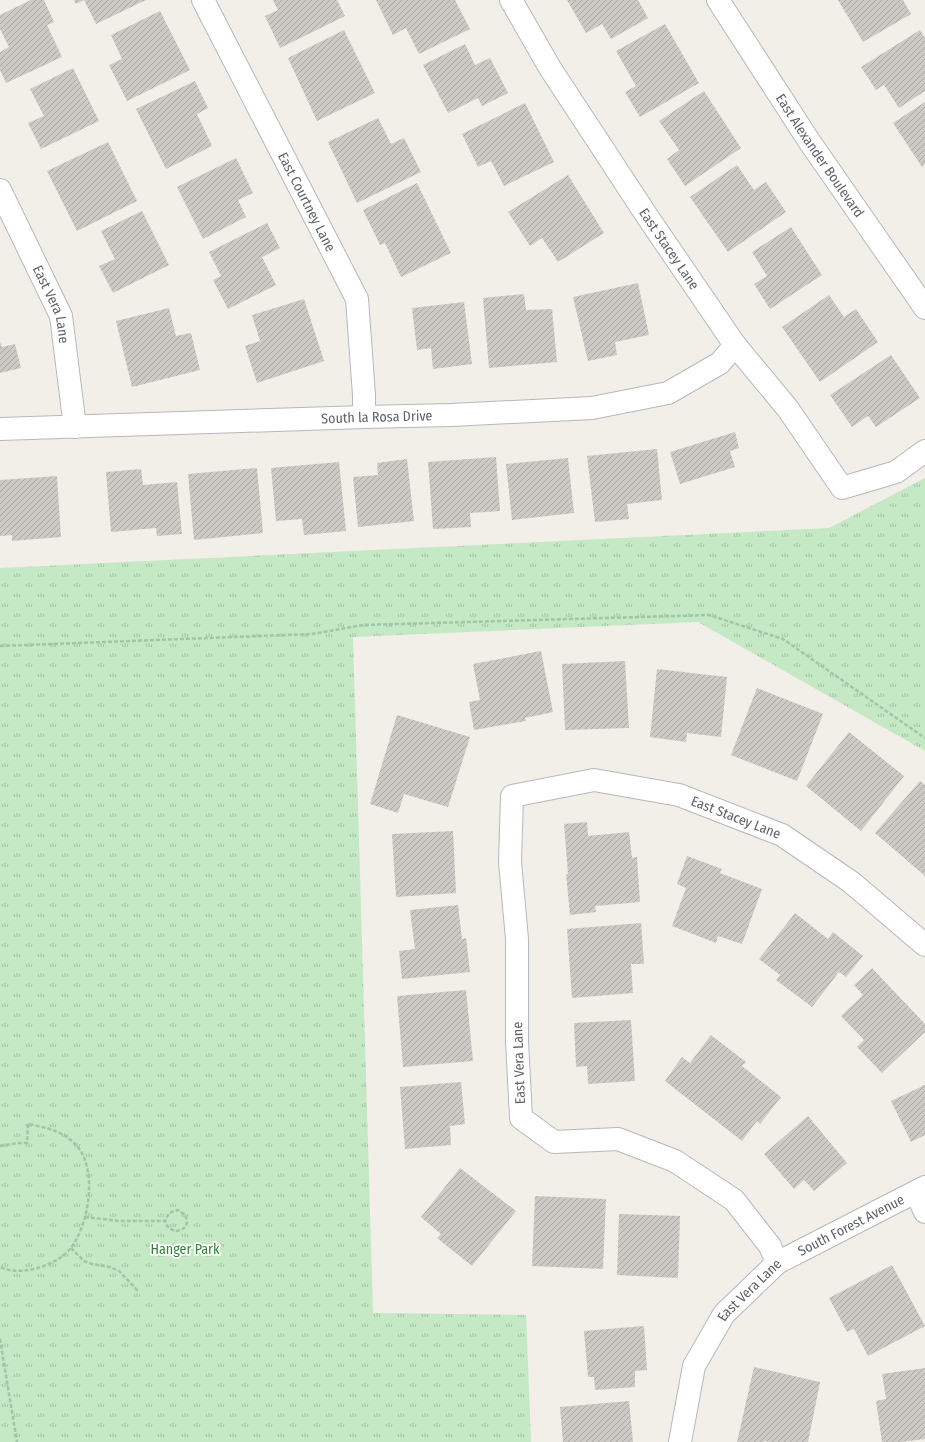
<svg xmlns="http://www.w3.org/2000/svg" width="925" height="1442" font-family="'Fira Sans Condensed',sans-serif">
	<defs>
		<pattern id="park-tufts" width="24" height="20" patternUnits="userSpaceOnUse"><rect width="24" height="20" fill="#c5e8c5"/><path d="M3 7l-1-3M5 7V3M7 7l1-3M15 17l-1-3M17 17v-4M19 17l1-3" fill="none" stroke="#a3c0a4"/></pattern>
		<pattern id="building-hatch" width="6" height="6" patternUnits="userSpaceOnUse"><rect width="6" height="6" fill="#cccac5"/><path d="M-1 1l2-2M0 6l6-6M5 7l2-2" fill="none" stroke="#a9a8a4"/></pattern>
	</defs>
	<rect width="100%" height="100%" fill="#f1efe8"/>
	<path fill="url(#park-tufts)" d="M925 478V751L698 622 353 637 373 1313 526 1315 531 1442H0V568L829 528Z"/>
	<path fill="url(#building-hatch)" d="M31 0H44L54 22 47 25 62 57 6 83 0 70V52L9 47 0 29V15Z
		M74 0H146L96 24 84 0 76 4Z
		M273 0H337L345 16 280 48 265 16 278 10Z
		M376 0H455L470 29 419 54 406 28 393 35Z
		M567 0H638L648 18 611 39 602 24 586 33Z
		M838 0H903L911 14 863 42Z
		M160 11 190 70 127 101 109 65 122 59 111 35Z
		M665 24 699 83 640 117 625 92 636 86 616 51Z
		M344 30 375 93 317 121 288 58Z
		M920 30 925 38V91L899 108 884 85 876 90 861 67Z
		M465 44 475 65 490 58 508 93 482 106 478 98 448 113 423 65Z
		M73 68 99 121 41 149 28 123 44 116 30 89Z
		M195 81 208 108 197 114 212 146 166 169 136 109Z
		M704 91 741 148 685 186 667 159 679 150 659 121Z
		M925 102V164L922 167 893 123Z
		M525 103 554 162 504 186 491 161 478 167 462 134Z
		M378 118 391 144 404 138 421 172 357 203 328 142Z
		M108 142 137 201 77 231 47 171Z
		M236 158 253 193 238 200 246 217 203 239 177 187Z
		M737 165 754 190 766 182 786 212 728 252 690 197Z
		M568 175 604 233 558 262 542 238 530 246 508 212Z
		M417 183 451 253 401 277 385 243 380 245 363 210Z
		M142 211 169 265 113 293 99 266 115 259 101 231Z
		M267 223 280 248 262 257 276 285 228 309 213 280 221 276 209 252Z
		M791 227 822 275 770 309 754 284 767 276 752 252Z
		M638 283 649 335 615 342 617 355 588 361 573 297Z
		M524 294 526 310 552 309 557 362 489 368 483 298Z
		M829 295 844 317 856 309 878 342 820 382 782 327Z
		M304 299 324 361 257 383 245 346 260 341 252 315Z
		M464 302 472 364 433 369 431 348 417 350 412 308Z
		M169 308 176 336 191 333 200 370 132 387 116 321Z
		M0 342 2 347 15 344 21 368 0 373Z
		M891 355 920 398 876 427 868 416 852 427 830 395Z
		M735 432 739 448 730 451 735 467 680 484 670 452Z
		M657 449 662 500 627 504 629 519 595 522 587 456Z
		M496 457 500 511 470 513 471 527 433 529 428 462Z
		M568 458 574 513 512 520 506 464Z
		M407 459 414 521 358 527 353 477 378 475 377 463Z
		M339 462 346 531 304 535 302 519 276 521 271 468Z
		M257 468 263 533 194 540 188 474Z
		M141 469 143 485 177 482 182 534 157 536 156 528 111 532 106 472Z
		M57 476 61 537 12 541V535L0 536V480Z
		M541 651 553 712 525 718 526 721 474 730 469 702 480 700 473 664Z
		M625 661 629 728 565 730 562 664Z
		M657 669 727 677 721 737 687 733 686 742 650 737Z
		M757 688 823 714 797 781 731 755Z
		M397 715 470 737 448 807 404 794 398 813 370 804Z
		M849 732 904 776 861 831 806 786Z
		M920 781 925 785V876L875 833Z
		M587 822 588 836 629 832 632 858 637 857 640 902 595 906 596 912 570 915 566 874H568L564 824Z
		M453 831 456 893 396 897 392 834Z
		M687 856 722 869 720 873 762 889 742 944 718 936 716 943 672 926 686 888 677 884Z
		M458 905 462 939 466 938 470 972 402 979 399 951 415 949 410 910Z
		M795 913 828 939 833 932 863 956 846 977 839 972 812 1007 776 980 780 975 759 959Z
		M641 923 644 964H631L633 993 572 998 567 929Z
		M872 968 925 1024V1032L882 1073 857 1047 864 1040 841 1016 863 995 854 985Z
		M466 990 473 1061 403 1067 397 996Z
		M631 1020 635 1081 588 1084 587 1066 576 1067 574 1023Z
		M711 1035 746 1062 742 1066 781 1097 760 1124 757 1121 742 1141 665 1081 682 1057 690 1063Z
		M461 1082 465 1124 450 1126 451 1145 405 1149 400 1087Z
		M925 1085V1135L911 1142 891 1101Z
		M808 1116 847 1163 814 1191 804 1180 794 1189 764 1154Z
		M460 1168 516 1211 472 1266 437 1238 441 1234 421 1217Z
		M535 1196 606 1199 603 1269 532 1266Z
		M619 1214 680 1216 678 1278 617 1275Z
		M892 1265 925 1326 868 1356 854 1329 847 1332 829 1298Z
		M644 1326 647 1370 635 1371V1387L595 1390 594 1377H588L584 1331Z
		M754 1367 820 1382 808 1442H770L764 1441V1442H737Z
		M925 1368V1439L901 1442H882L876 1401 886 1399 882 1374Z
		M629 1401 633 1442H563L560 1407Z"/>
	<g fill="none" stroke-linecap="round" stroke-linejoin="round">
		<g stroke="#b5b8bc" stroke-width="24">
			<g id="street">
				<path id="s1" d="M203 0 357 299 364 395V417"/>
				<path id="s2" d="M511 0 550 68 647 216 735 345 788 409 842 488 896 472 925 451"/>
				<path id="s3" d="M718 0 809 141 925 308"/>
				<path id="s4" d="M0 190 61 316 75 427"/>
				<path id="s5" d="M0 429 364 417 451 415 592 408 668 393 720 363 735 345"/>
				<path d="M916 1192 925 1212"/>
				<path id="s6" d="M777 1263 770 1246 734 1200 675 1161 618 1139 554 1142 521 1118 517 1041V939L510 862 512 796 594 780 679 795 782 835 851 882 925 945"/>
				<path id="s7" d="M680 1442 694 1366 724 1314 777 1263 925 1187"/>
			</g>
		</g>
		<path stroke="#9cc7a9" stroke-width="2.5" stroke-dasharray="4 2" stroke-linecap="butt" d="M0 646 312 634 363 625 709 615 783 639 925 738
			M0 1146 18 1143H27L28 1124C45 1127 63 1131 75 1144 99 1167 89 1226 70 1249 56 1266 20 1277 0 1267
			M85 1217 119 1221H165L167 1226 174 1231C184 1231 190 1225 185 1215L178 1210 169 1213 165 1221
			M71 1248 84 1261 92 1264 110 1267 119 1271 138 1291
			M0 1339 17 1442"/>
		<use href="#street" stroke="#fff" stroke-width="22"/>
	</g>
	<g text-anchor="middle" dominant-baseline="central" stroke-width="3.5" stroke-linejoin="round" paint-order="stroke">
		<g font-size="14" fill="#5f6368" stroke="#fff">
			<text stroke="none"><textPath href="#s3" startOffset="186">East Alexander Boulevard</textPath></text>
			<text stroke="none"><textPath href="#s1" startOffset="227">East Courtney Lane</textPath></text>
			<text stroke="none"><textPath href="#s2" startOffset="295">East Stacey Lane</textPath></text>
			<text stroke="none"><textPath href="#s4" startOffset="126">East Vera Lane</textPath></text>
			<text stroke="none"><textPath href="#s5" startOffset="377">South la Rosa Drive</textPath></text>
			<text stroke="none"><textPath href="#s6" startOffset="867">East Stacey Lane</textPath></text>
			<text transform="translate(519 1063) rotate(-92)">East Vera Lane</text>
			<text stroke="none"><textPath href="#s7" startOffset="294">South Forest Avenue</textPath></text>
			<text stroke="none"><textPath href="#s7" startOffset="172">East Vera Lane</textPath></text>
		</g>
		<g font-size="14" fill="#348238" stroke="#fff">
			<text x="185" y="1249">Hanger Park</text>
		</g>
	</g>
</svg>
